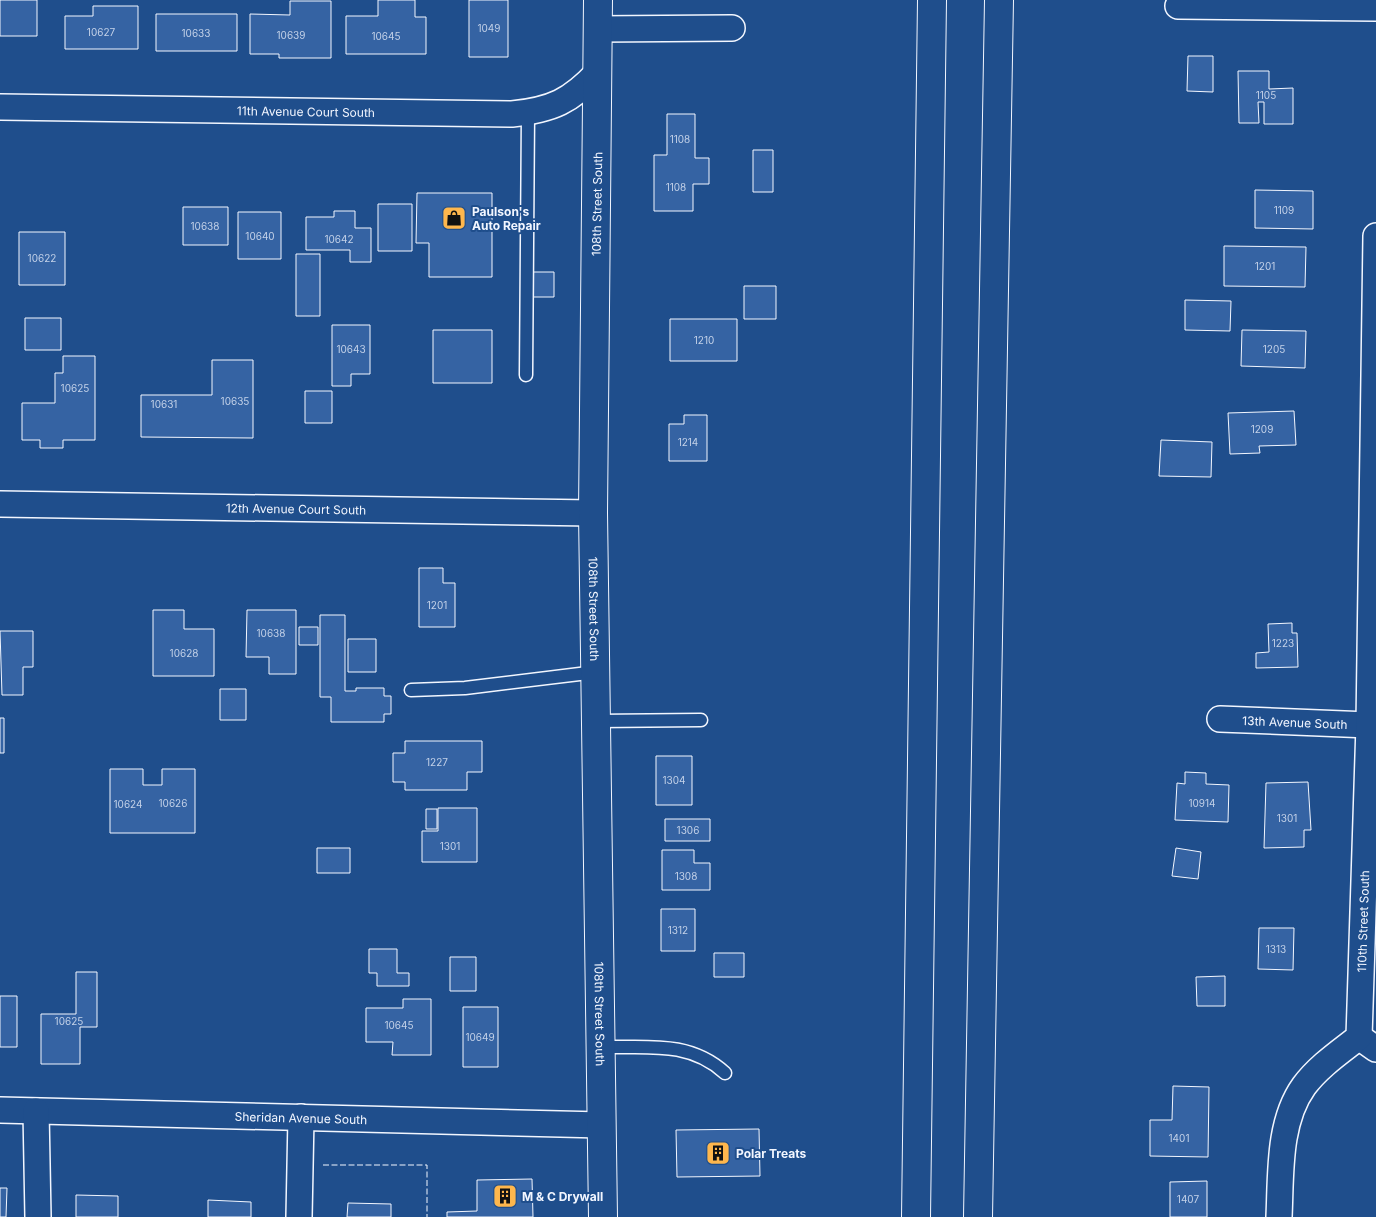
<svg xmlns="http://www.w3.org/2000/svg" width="1376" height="1217" font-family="Inter,sans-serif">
	<rect width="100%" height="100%" fill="#1f4e8c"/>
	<path fill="#3563a3" stroke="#f2f6ff" d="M0 0H37V36H0Z
		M378 0H415V17H426V54H346V16H378Z
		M469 0H508V57H469Z
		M290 1H331V58H279V54H250V14L290 15Z
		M93 6H138V49H65V16H93Z
		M156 14H237V51H156Z
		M1188 56H1213V92L1187 91Z
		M1238 71H1269V89L1293 88V124H1264V102H1258L1259 123H1239Z
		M667 114H695V158H709V184H693V211H654V155H667Z
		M753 150H773V192H753Z
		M1255 190 1313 191V229L1255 228Z
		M417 193H492V277H429V243H416Z
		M378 204H412V251H378Z
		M183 207H228V245H183Z
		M334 211H355V228H371V262H350V250H306V217H334Z
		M238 212H281V259H238Z
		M19 232H65V285H19Z
		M1224 246 1306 247 1305 287 1224 286Z
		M296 254H320V316H296Z
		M528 272H554V297H528Z
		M744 286H776V319H744Z
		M1185 300 1231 301 1230 331 1185 330Z
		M25 318H61V350H25Z
		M670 319H737V361H670Z
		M332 325H370V374H351V386H332Z
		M433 330H492V383H433Z
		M1242 330 1306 331 1305 368 1241 366Z
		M63 356H95V440H63V448H40V440H22V403H55V373H63Z
		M212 360H253V438L141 437V395H212Z
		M305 391H332V423H305Z
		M1294 411 1296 445 1259 446 1260 453 1230 454 1228 413Z
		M684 415H707V461H669V424H684Z
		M1161 440 1212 442 1211 477 1159 476Z
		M419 568H443V583H455V627H419Z
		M153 610H184V629H214V676H153Z
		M247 610H296V674H269V657H246Z
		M320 615H345V691H356V688H384V696H391V714H384V722H331V697H320Z
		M1292 623V633H1297L1298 667 1256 668V653L1269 652 1268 624Z
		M299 627H318V645H299Z
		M0 631H33V667H23V695H2Z
		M348 639H376V672H348Z
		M220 689H246V720H220Z
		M0 718H4V753H0Z
		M405 741H482V772H467V790H405V782H393V753H405Z
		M656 756H692V805H656Z
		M110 769H143V785H162V769H195V833H110Z
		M1185 772 1206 773V784L1229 785 1228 822 1175 820 1177 783 1185 784Z
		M1308 782 1311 830H1304V847L1264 848 1266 783Z
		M438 808H477V862H422V831H438Z
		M426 809H437V829H426Z
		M665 819H710V841H665Z
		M317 848H350V873H317Z
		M1176 848 1201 852 1198 879 1172 876Z
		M662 850H694V863H710V890H662Z
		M661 909H695V951H661Z
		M1259 928H1294L1293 970 1258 969Z
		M369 949H397V973H409V986H377V973H369Z
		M714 953H744V977H714Z
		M450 957H476V991H450Z
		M76 972H97V1027H80V1064H41V1014H76Z
		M1225 976V1006H1197L1196 977Z
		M0 996H17V1047H0Z
		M403 999H431V1055H392L393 1042H366V1008H403Z
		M463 1007H498V1067H463Z
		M1173 1086 1209 1087 1208 1157 1150 1156V1120H1172Z
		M759 1129 760 1176 677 1177 676 1130Z
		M532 1179 533 1217H447V1212L477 1211V1180Z
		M1207 1181V1217H1170V1182Z
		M0 1188H7L6 1217H0Z
		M76 1195 118 1196V1217H76Z
		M208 1200 251 1202V1217H208Z
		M348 1203 391 1204V1217H347Z"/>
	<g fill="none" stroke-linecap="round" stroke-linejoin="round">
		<g stroke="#f2f6ff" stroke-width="15">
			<path id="lane" d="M526 375 528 113
				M411 690 465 688 596 672
				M596 721 701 720
				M601 1047C646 1048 689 1040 725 1073"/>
		</g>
		<g stroke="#f2f6ff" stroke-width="28">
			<g id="street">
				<path d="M1178 6 1376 8"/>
				<path d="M598 29 732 28"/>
				<path id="s1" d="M0 107 512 114C552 110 571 101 598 72"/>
				<path id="s2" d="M0 504 593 513"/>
				<path id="s3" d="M1220 719 1369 725"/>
				<path d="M1359 1037 1376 1049"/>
				<path id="s4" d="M0 1110 602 1125"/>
				<path d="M36 1111 38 1217"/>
				<path d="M299 1217 301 1117"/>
				<path id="s5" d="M1279 1217C1281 1174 1278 1122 1304 1086 1319 1066 1340 1052 1359 1037L1369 725 1376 236"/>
			</g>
		</g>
		<g stroke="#f2f6ff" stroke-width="30">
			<g id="secondary">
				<path id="s6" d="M598 0 593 513 603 1217"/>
			</g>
		</g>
		<g stroke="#f2f6ff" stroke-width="30">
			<path id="highway" d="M916 1217 932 0
				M978 1217 999 0"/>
		</g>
		<use href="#lane" stroke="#1f4e8c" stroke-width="12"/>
		<use href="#street" stroke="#1f4e8c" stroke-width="25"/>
		<use href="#secondary" stroke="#1f4e8c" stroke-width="28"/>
		<use href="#highway" stroke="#1f4e8c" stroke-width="28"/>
		<path stroke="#f2f6ff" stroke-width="1" stroke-dasharray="6 2.5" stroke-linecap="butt" d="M323 1165H427V1217"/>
	</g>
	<defs>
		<g id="shop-square" transform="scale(1.25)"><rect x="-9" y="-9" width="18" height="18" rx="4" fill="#ffb74d" stroke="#1f4e8c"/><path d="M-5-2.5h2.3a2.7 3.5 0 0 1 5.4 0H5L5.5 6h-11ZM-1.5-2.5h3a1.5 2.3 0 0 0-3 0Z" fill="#111"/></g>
		<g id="building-square" transform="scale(1.25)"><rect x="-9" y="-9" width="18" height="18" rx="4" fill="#ffb74d" stroke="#1f4e8c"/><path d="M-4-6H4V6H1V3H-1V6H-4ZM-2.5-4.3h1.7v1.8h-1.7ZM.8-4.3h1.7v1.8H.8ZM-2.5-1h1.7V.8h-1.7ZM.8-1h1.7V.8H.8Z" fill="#111"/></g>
	</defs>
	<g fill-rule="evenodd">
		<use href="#shop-square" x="454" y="218"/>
		<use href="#building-square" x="718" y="1153"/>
		<use href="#building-square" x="505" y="1196"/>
	</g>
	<g text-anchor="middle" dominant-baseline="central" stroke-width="4" stroke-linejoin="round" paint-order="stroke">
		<g font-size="10" fill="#c3d1e8">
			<text x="489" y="28">1049</text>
			<text x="101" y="32">10627</text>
			<text x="196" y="33">10633</text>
			<text x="291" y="35">10639</text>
			<text x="386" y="36">10645</text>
			<text x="1266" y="95">1105</text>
			<text x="680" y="139">1108</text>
			<text x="676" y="187">1108</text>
			<text x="1284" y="210">1109</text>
			<text x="205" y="226">10638</text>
			<text x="260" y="236">10640</text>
			<text x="339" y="239">10642</text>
			<text x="42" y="258">10622</text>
			<text x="1265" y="266">1201</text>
			<text x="704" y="340">1210</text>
			<text x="351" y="349">10643</text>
			<text x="1274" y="349">1205</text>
			<text x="75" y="388">10625</text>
			<text x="235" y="401">10635</text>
			<text x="164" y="404">10631</text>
			<text x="1262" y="429">1209</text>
			<text x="688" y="442">1214</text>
			<text x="437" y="605">1201</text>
			<text x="271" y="633">10638</text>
			<text x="1283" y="643">1223</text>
			<text x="184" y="653">10628</text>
			<text x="437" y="762">1227</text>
			<text x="674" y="780">1304</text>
			<text x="173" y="803">10626</text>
			<text x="1202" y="803">10914</text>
			<text x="128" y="804">10624</text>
			<text x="1287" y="818">1301</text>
			<text x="688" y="830">1306</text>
			<text x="450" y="846">1301</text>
			<text x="686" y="876">1308</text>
			<text x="678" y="930">1312</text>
			<text x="1276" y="949">1313</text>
			<text x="69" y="1021">10625</text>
			<text x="399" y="1025">10645</text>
			<text x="480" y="1037">10649</text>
			<text x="1179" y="1138">1401</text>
			<text x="1188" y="1199">1407</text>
		</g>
		<g font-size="12" fill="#f2f6ff" stroke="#1f4e8c">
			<text stroke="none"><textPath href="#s1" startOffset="306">11th Avenue Court South</textPath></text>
			<text transform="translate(597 204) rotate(-89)">108th Street South</text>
			<text stroke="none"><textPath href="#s2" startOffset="296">12th Avenue Court South</textPath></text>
			<text stroke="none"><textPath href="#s6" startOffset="609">108th Street South</textPath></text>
			<text stroke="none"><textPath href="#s3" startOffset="75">13th Avenue South</textPath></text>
			<text stroke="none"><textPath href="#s5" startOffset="325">110th Street South</textPath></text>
			<text stroke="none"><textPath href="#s6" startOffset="1014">108th Street South</textPath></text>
			<text stroke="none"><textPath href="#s4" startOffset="301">Sheridan Avenue South</textPath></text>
		</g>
		<g font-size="12" font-weight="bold" fill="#f2f6ff" stroke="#1f4e8c" text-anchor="start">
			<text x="472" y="211">Paulson's<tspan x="472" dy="14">Auto Repair</tspan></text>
			<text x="736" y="1153">Polar Treats</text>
			<text x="522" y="1196">M &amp; C Drywall</text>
		</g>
	</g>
</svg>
